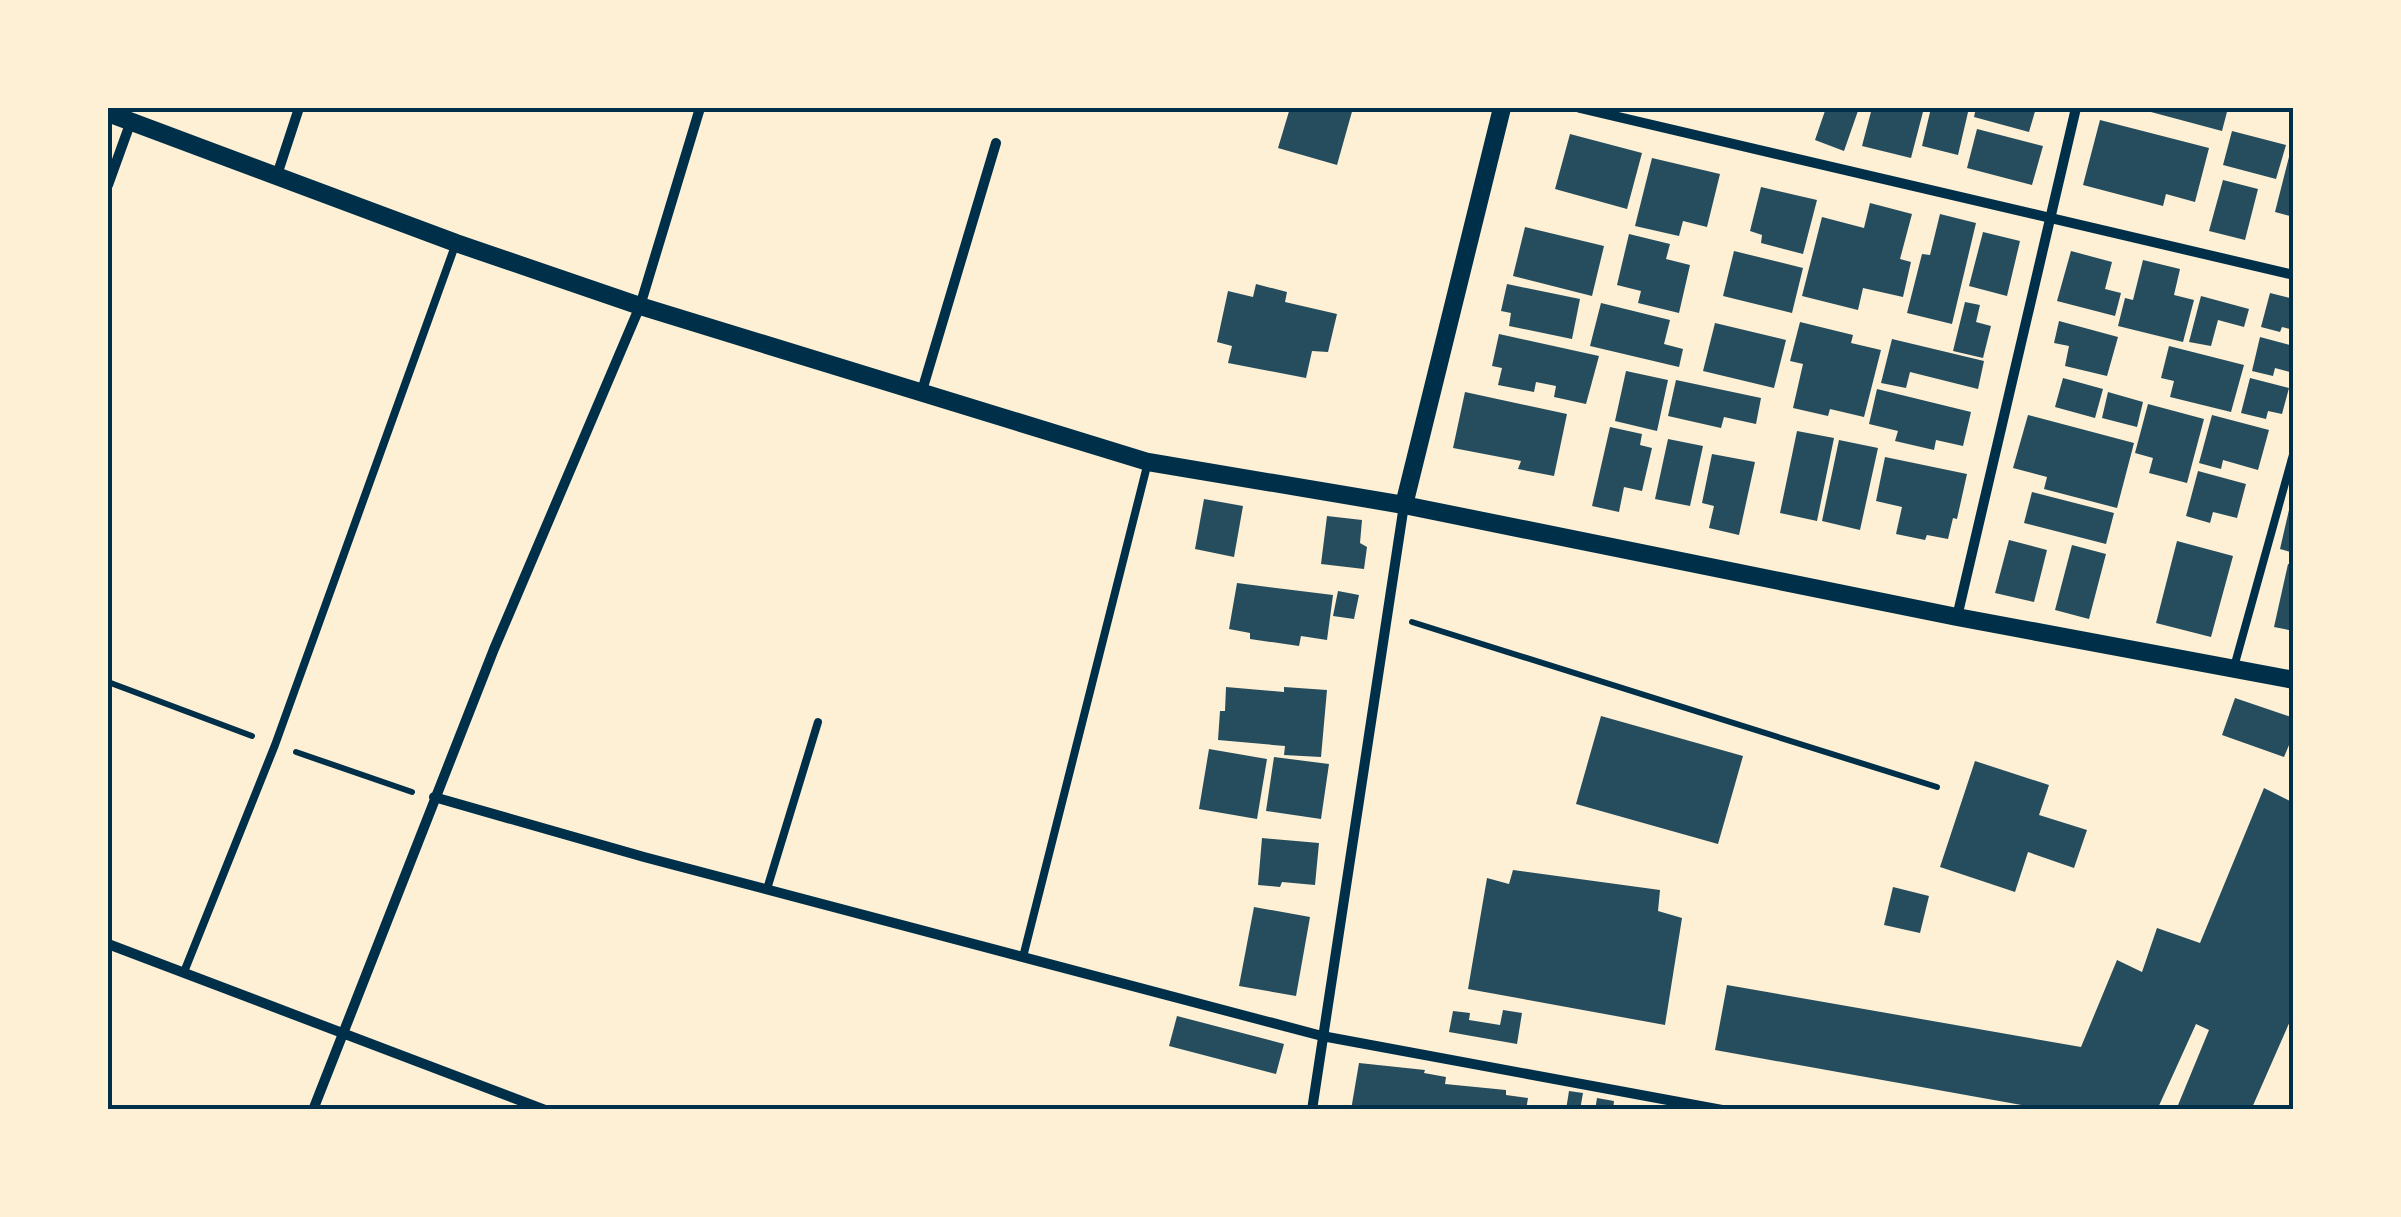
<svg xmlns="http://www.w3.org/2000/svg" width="2401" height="1217" font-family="Merriweather,serif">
	<rect width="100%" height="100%" fill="#fdf0d5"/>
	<path fill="#264d5e" d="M1290 108H1353L1337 165 1278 148Z
		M1826 108H1859L1844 151 1815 140Z
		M1872 108H1924L1911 158 1862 146Z
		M1931 108H1969L1958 155 1922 146Z
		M1976 108H2036L2029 132 1974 117Z
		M2136 108H2228L2222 131Z
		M2100 120 2209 148 2195 202 2166 194 2163 206 2083 185Z
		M1977 129 2043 146 2032 185 1967 168Z
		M2232 131 2286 145 2276 179 2223 165Z
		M1570 134 1642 153 1627 209 1555 189Z
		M2292 145H2294V217L2275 212Z
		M1652 158 1720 174 1707 227 1683 221 1679 236 1635 226Z
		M2223 180 2258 189 2245 240 2209 231Z
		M1761 187 1817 200 1803 254 1761 243 1762 235 1750 231Z
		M1870 203 1912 214 1900 259 1911 262 1903 297 1863 288 1858 310 1802 296 1822 217 1864 228Z
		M1940 214 1976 223 1952 324 1907 313 1922 254 1930 255Z
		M1525 227 1604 246 1592 296 1513 276Z
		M1983 232 2020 241 2007 296 1969 286Z
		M1629 234 1670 244 1666 259 1690 265 1679 313 1638 303 1641 291 1617 285Z
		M1734 251 1803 268 1792 313 1723 296Z
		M2071 251 2112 262 2105 289 2121 293 2115 316 2057 301Z
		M2143 260 2180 269 2174 295 2194 300 2183 342 2118 326 2125 298 2133 300Z
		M1256 284 1287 292 1285 302 1337 314 1328 352 1312 351 1306 378 1228 363 1232 346 1217 342 1228 291 1253 297Z
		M1507 284 1580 299 1572 339 1509 326 1511 313 1501 311Z
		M2270 293 2294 299V330L2282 327 2280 332 2261 327Z
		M2201 296 2249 309 2244 327 2218 320 2211 346 2189 342Z
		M1965 302 1980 305 1976 322 1991 326 1983 358 1953 351Z
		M1601 303 1670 320 1664 344 1683 349 1679 367 1590 346Z
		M2059 321 2118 337 2107 376 2065 366 2069 346 2054 343Z
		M1800 322 1853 335 1851 343 1881 350 1864 417 1830 409 1828 416 1793 408 1803 364 1790 361Z
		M1715 323 1786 340 1774 388 1703 371Z
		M1499 334 1599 356 1586 404 1554 397 1556 386 1536 382 1534 392 1498 385 1502 368 1492 366Z
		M2260 337 2294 346V373L2275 368 2273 376 2252 371Z
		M1892 339 1984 361 1978 389 1910 372 1906 388 1881 383Z
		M2169 346 2244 365 2231 412 2170 397 2174 381 2161 378Z
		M1626 371 1668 380 1657 431 1615 421Z
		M2063 378 2103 389 2095 418 2055 407Z
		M2250 378 2289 388 2282 414 2268 411 2266 419 2241 413Z
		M1676 380 1761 398 1756 424 1724 417 1721 428 1668 416Z
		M1877 389 1971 412 1963 446 1936 440 1934 450 1895 441 1898 431 1869 424Z
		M1465 392 1567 414 1554 476 1518 469 1521 461 1453 448Z
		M2108 392 2143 402 2137 427 2102 418Z
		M2148 404 2204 419 2187 483 2149 473 2153 458 2135 453Z
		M2028 415 2134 443 2117 508 2044 489 2047 477 2013 468Z
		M2212 415 2269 430 2258 470 2223 460 2221 469 2199 463Z
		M1610 427 1642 434 1640 445 1652 448 1642 491 1624 487 1619 512 1592 506Z
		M1797 431 1834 438 1817 521 1780 513Z
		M1668 439 1703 446 1690 506 1655 499Z
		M1839 440 1878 448 1860 530 1822 521Z
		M1712 454 1755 462 1739 535 1709 528 1714 506 1702 503Z
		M1885 457 1967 474 1957 519 1953 518 1948 539 1927 535 1925 540 1896 534 1902 507 1876 501Z
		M2198 471 2246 484 2237 518 2213 512 2210 523 2186 516Z
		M2032 492 2114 513 2106 544 2024 523Z
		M1204 499 1243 506 1234 557 1195 549Z
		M2289 510 2294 511V553L2280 549Z
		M1327 516 1362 520 1360 543 1367 547 1364 569 1321 564Z
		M2009 540 2047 550 2034 602 1995 593Z
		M2177 541 2233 556 2211 637 2156 623Z
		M2072 545 2106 554 2089 619 2055 610Z
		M2288 564 2294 565V631L2274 627Z
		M1237 583 1333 595 1327 640 1301 636 1299 646 1250 639V633L1229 629Z
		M1338 591 1359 595 1354 619 1333 616Z
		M1226 687 1284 692V687L1327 690 1321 757 1284 755 1285 746 1218 740 1220 711H1225Z
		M2235 698 2294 718V733L2284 757 2222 735Z
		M1601 716 1743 756 1718 844 1576 804Z
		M1209 749 1267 759 1257 819 1199 809Z
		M1274 757 1329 764 1321 819 1266 811Z
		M1975 761 2049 785 2039 815 2087 830 2074 868 2028 852 2015 892 1940 867Z
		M2264 788 2294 803V1012L2251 1110H2176L2209 1030 2196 1024 2157 1110H2049L1715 1050 1727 985 2081 1047 2117 960 2142 972 2157 928 2200 943Z
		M1262 838 1319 843 1315 885 1282 882 1280 887 1258 885Z
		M1513 870 1660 890 1658 911 1682 918 1665 1025 1468 989 1487 878 1509 884Z
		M1893 887 1929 896 1920 933 1884 925Z
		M1254 907 1310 917 1296 996 1239 986Z
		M1503 1010 1522 1013 1517 1044 1449 1032 1453 1011 1470 1013 1469 1020 1500 1025Z
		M1177 1016 1284 1044 1276 1074 1169 1046Z
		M1359 1063 1425 1070 1424 1073 1446 1077 1445 1084 1506 1090V1095L1528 1098 1526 1110H1351Z
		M1569 1091 1583 1093 1580 1110H1566Z
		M1597 1098 1614 1101 1613 1110H1595Z"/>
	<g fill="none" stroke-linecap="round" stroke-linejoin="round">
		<path stroke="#003049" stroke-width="6" d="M1412 622 1937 787
			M108 682 252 736
			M296 752 412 792"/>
		<path stroke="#003049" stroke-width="8" d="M2234 667 2294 451
			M767 889 818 722
			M1023 957 1148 462
			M184 972 275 745 456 243"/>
		<path stroke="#003049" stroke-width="10" d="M1580 108 2294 275
			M277 175 299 108
			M108 185 130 124
			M921 394 996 143
			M1957 617 2076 108
			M434 797 644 857 1322 1036 1722 1110
			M108 944 545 1110
			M313 1110 494 649 640 306 700 108
			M1312 1110 1404 505"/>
		<path stroke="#003049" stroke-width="18" d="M108 113 456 243 640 306 1148 462 1404 505 1957 617 2294 680
			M1404 505 1502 108"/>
	</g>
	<rect width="2401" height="1217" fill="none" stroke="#fdf0d5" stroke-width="220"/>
	<rect x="110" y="110" width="2181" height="997" fill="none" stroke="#003049" stroke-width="4"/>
</svg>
